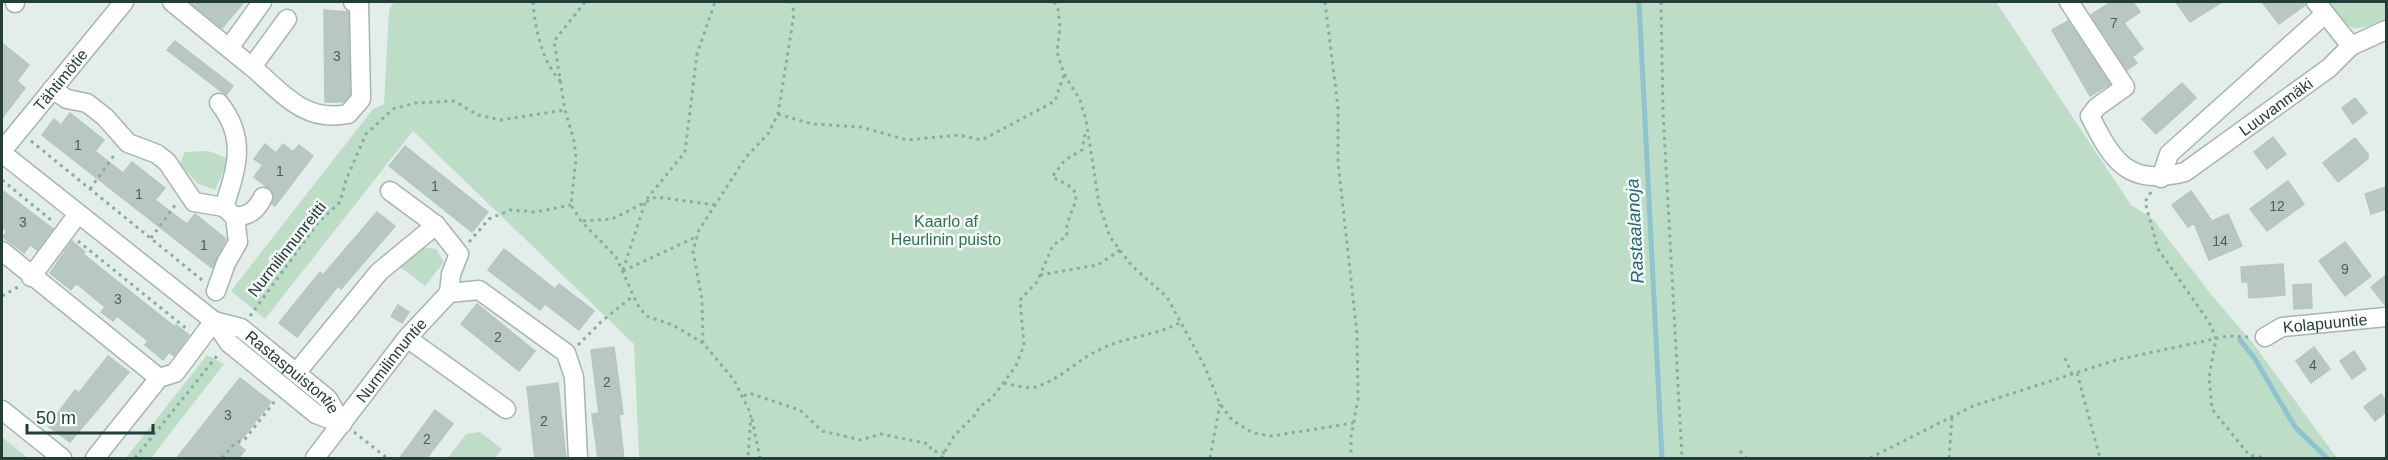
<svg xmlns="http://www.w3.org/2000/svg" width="2388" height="460" font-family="Helvetica,sans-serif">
	<rect width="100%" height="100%" fill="#e3ede9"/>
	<path fill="#bdddc7" d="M394 2H1996L2131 205 2152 218 2213 297 2252 342 2337 458H639L634 344 413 131 265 319 231 291 373 109 384 104 389 10Z
		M2322 2H2386V21C2347 33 2351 31 2322 2Z
		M208 151 229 159 215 190 197 183 180 164 185 152Z
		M421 247 436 249 444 262 425 286 398 265Z
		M207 355 224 364 151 458H126Z
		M480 432 502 449 495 458H448L466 434Z
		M2 437 28 458H2Z"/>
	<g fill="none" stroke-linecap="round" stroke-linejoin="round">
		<path stroke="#8ec3cf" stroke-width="5" d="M1639 2 1662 458
			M2240 340 2255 359 2295 427 2327 458"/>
	</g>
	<path fill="#b9c7c2" stroke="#b6c6c0" stroke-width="1.5" d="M189 2H244L222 28Z
		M2111 2H2133L2140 12 2124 23 2143 49 2132 57 2137 63 2127 70 2091 15Z
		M2176 2H2222L2190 22Z
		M2262 2H2305V5L2279 24Z
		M324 10 348 12 350 95 344 102H325Z
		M2068 21 2110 84 2090 96 2052 30Z
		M175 41 233 86 226 95 167 50Z
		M2 43 29 65 17 81 25 88 2 118Z
		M2182 83 2196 98 2156 134 2142 119Z
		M2355 98 2367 113 2353 124 2342 108Z
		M70 113 104 140 95 151 123 173 132 162 165 188 155 200 187 224 195 214 226 239 212 268 42 135 54 119 61 125Z
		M2273 137 2286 154 2267 169 2254 152Z
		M2355 138 2368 154V159L2338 182 2323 163Z
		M265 144 276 153 283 144 293 152 299 145 313 156 275 206 272 204 274 197 272 191 254 177 263 165 254 159Z
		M405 146 488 212 472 232 389 166Z
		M2288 181 2304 204 2267 231 2250 209Z
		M2386 187V209L2371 214 2365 194Z
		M2 190 53 229 37 250 30 245 24 253 3 237 7 231 2 227Z
		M2191 191 2212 221 2228 214 2242 246 2209 260 2194 223 2188 227 2172 205Z
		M377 212 395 226 341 289 338 286 297 337 279 323 320 272 323 275Z
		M72 241 85 252 83 254 175 327 176 325 189 335 174 356 169 352 163 360 145 345 148 341 117 316 113 321 101 312 105 307 76 283 71 290 50 273Z
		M2345 242 2371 276 2345 296 2319 261Z
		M504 249 555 289 559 284 594 311 579 330 545 304 540 310 488 270Z
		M2283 264 2285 295 2249 298 2248 282H2242L2241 267Z
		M2386 275V306L2371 287Z
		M2311 284 2312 308 2294 309 2293 285Z
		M477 304 535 351 519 371 461 324Z
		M398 305 409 312 402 323 391 316Z
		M614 347 623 414 619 415 624 459H598L592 414 599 413 591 350Z
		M2314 347 2330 369 2311 383 2296 361Z
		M2354 351 2366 369 2352 379 2340 361Z
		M108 356 129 372 70 442 48 426 75 390 79 393Z
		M240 378 271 402 238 444 245 450 238 459H176Z
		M558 383 566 459H535L527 387Z
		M2381 394 2386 401V412L2375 421 2364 407Z
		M435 410 453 424 426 459H399Z"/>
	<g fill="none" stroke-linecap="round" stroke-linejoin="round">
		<g stroke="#a6b5b0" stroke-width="21">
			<g id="minor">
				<path d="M15 2V3"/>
				<path d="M172 2 252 67 287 19"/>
				<path id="s1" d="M2069 2 2125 87 2097 107 2090 116C2114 164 2129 186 2185 172L2329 68 2351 46 2386 30"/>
				<path d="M2316 2 2351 46"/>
				<path d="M229 48 262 2"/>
				<path d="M252 67C283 93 304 123 348 114L361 99 359 3 353 2"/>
				<path d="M52 89 67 99 87 103 105 117 128 143 157 154 167 162 194 202 224 207 235 217C250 215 256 211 263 197"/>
				<path d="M219 103C247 138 237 167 224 207"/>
				<path id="s2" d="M2 151 124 2"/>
				<path d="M2 153 214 321 229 343 316 414 342 424"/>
				<path d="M2161 178 2169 154 2325 14"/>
				<path d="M390 191 436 225 459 254 451 274 449 293"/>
				<path d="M2 251 159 378"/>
				<path d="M31 277 78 214"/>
				<path d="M216 291 226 263 238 242 235 217"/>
				<path d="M449 293 479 290 566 353 574 377 578 458"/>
				<path id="s3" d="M214 321 241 328 328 399 342 424"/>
				<path id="s4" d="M2265 337 2282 327 2386 317"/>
				<path d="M407 338 506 409"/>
				<path d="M296 373 379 272 436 225"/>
				<path d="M2 410 62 458"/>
				<path d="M95 458 159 378 175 373 214 321"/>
				<path id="s5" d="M315 458 407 338 449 293"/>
			</g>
		</g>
		<path stroke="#85afa3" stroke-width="3" stroke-dasharray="3 4.5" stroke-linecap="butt" d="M533 2C535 28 542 63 562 83
			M585 2 554 41 565 110 574 141 576 158 571 205 581 221 616 257 637 304 646 316 673 325 703 343 734 380 751 414 748 458
			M1054 2 1058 8 1060 28 1057 52 1064 74 1080 100 1086 120 1099 204 1110 237 1132 266 1167 297 1204 365 1220 404 1232 420 1253 433 1272 436 1353 423
			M1325 2 1338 107V162L1357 334 1358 399 1351 437V458
			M1661 2 1663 112 1682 458
			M778 114 812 124 861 127 907 140 959 135 982 140 1055 101 1064 74
			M31 141 202 280
			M2 180 51 220
			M90 189 115 154
			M2151 192 2145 202 2158 249 2209 322 2216 339 2209 377 2212 409 2249 455 2265 458
			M583 221 612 219 656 197 716 205
			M151 238 176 204
			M78 241 187 329
			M469 242 489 219 510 210 536 212 571 205
			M623 270 646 200 685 152 697 54 715 2
			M623 271 698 236
			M1040 275 1098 265 1120 250
			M2 296 18 287
			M250 316 318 223 340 202 346 180 366 134 393 109 415 103 454 101 478 115 501 120 565 110
			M703 343 702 300 693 251 699 230 746 157 768 134 778 114 794 14 792 2
			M578 345 602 321 633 296
			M2065 358 2072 374
			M2077 373 2100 458
			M1004 383C1014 385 1027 389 1036 387 1061 379 1078 359 1101 349 1127 336 1156 336 1181 322
			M744 396 749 393 800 410 822 431 861 440 881 434 929 444 932 451 946 453
			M752 419 760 458
			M354 432 387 458
			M1740 451 1746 458
			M135 458 217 356
			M222 458 234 444 245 439 275 401
			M941 458 954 436 976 414 979 407 992 398 1016 366 1024 345 1020 300 1037 282 1053 245 1067 236C1064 218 1077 209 1076 193L1067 184 1052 177 1065 160 1082 150 1085 134
			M1210 458 1220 404
			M1870 458 1973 406 2116 360 2228 336 2248 337
			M1949 458 1952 417"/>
		<use href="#minor" stroke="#fff" stroke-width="18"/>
	</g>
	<g text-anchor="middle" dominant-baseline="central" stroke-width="5" stroke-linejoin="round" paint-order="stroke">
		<g font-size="14" fill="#49605a">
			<text x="2114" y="23">7</text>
			<text x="337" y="56">3</text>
			<text x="78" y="145">1</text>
			<text x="280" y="171">1</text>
			<text x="435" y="186">1</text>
			<text x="139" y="194">1</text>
			<text x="2277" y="206">12</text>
			<text x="23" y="222">3</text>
			<text x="2220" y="241">14</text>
			<text x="204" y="245">1</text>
			<text x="2345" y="269">9</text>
			<text x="118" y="299">3</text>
			<text x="498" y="337">2</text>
			<text x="2313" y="365">4</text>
			<text x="607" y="382">2</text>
			<text x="228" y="415">3</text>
			<text x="544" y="421">2</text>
			<text x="427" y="439">2</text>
		</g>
		<g font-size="16" fill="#243d37" stroke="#f4f9f7">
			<text stroke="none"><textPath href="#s2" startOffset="92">Tähtimötie</textPath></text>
			<text stroke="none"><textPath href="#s1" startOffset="384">Luuvanmäki</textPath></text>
			<text transform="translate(287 249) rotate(-52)">Nurmilinnunreitti</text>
			<text stroke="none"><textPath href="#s4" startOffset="63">Kolapuuntie</textPath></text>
			<text stroke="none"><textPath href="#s5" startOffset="124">Nurmilinnuntie</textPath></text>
			<text stroke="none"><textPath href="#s3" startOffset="96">Rastaspuistontie</textPath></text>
		</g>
		<g font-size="16" fill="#2f734b" stroke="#f4f9f7">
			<text x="946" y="221">Kaarlo af<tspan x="946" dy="18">Heurlinin puisto</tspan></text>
		</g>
		<g font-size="18" font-style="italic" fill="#206677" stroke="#f4f9f7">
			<text transform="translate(1635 231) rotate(-93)">Rastaalanoja</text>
		</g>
	</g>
	<rect width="2388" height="460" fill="none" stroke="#243d37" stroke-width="6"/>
	<path d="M27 424v9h126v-9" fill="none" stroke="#243d37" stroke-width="3"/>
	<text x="36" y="424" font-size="18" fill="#243d37" stroke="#f4f9f7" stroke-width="4.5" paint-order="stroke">50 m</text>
</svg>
